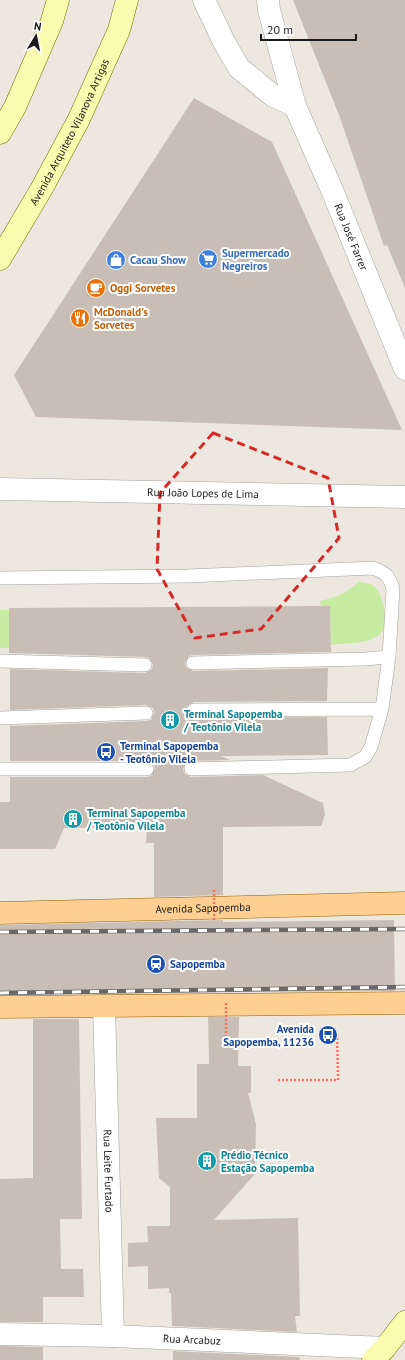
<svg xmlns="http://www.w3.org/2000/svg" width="405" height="1360" font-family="'PT Sans',sans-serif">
	<rect width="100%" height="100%" fill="#ede8df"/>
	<path fill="#c6eba1" d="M359 582C364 583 370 583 374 586 384 595 390 626 379 635 368 644 345 643 331 645L330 607 321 606 320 601C337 597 346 593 359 582Z
		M0 610H9V648H0Z"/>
	<path fill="#c9beb5" d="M293 0H405V288L387 245 384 246 339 115Z
		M194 98 272 142 402 430 36 417 14 375Z
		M330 606 331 652 193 655 189 656 185 663 186 667 193 671 328 668 327 701 194 702 187 706 186 710 190 717 194 718 327 717 328 755 221 756 230 760 190 761 187 762 183 769 184 773 191 777 263 775 323 803 325 815 321 826 223 827V895L154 897V843H146L147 827 64 828 55 849H0V802H10V777H147L151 776 155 769 154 765 147 761H10V726L146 721 151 720 154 713 153 708 146 705 10 710V669L145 673 152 669 153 665 149 658 145 657 9 653V608Z
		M223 920V922L394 920 395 991 0 994V925Z
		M208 1017H239L238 1066H251V1093H248L256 1124 255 1174 214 1220 298 1218 300 1316H295L297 1332 172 1326 171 1293H169V1288L148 1289V1266L128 1267V1243L148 1242 147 1226H170V1187L159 1178 156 1118H197V1064H209Z
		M33 1019H79L82 1219H60L61 1269H83L84 1297H43V1322H0V1179L33 1178Z
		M0 1346 43 1347V1360H0Z
		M173 1351 299 1357 300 1360H173Z"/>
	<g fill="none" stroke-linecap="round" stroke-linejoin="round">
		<g stroke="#a1a1a1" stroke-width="14">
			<path id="lane" d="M0 578 188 576 373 568C386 573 389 575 393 589L389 657 382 709 371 747 365 757 350 765 191 769
				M0 661 145 665
				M193 663 365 659 389 657
				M194 710 382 709
				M0 718 146 713
				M0 769H147"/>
		</g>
		<g stroke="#a1a1a1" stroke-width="23">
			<g id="street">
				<path d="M204 0 224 42 239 68 272 95 295 106"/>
				<path id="s1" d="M268 0 269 10 295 106 332 190 405 369"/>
				<path id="s2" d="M0 489 405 497"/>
				<path id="s3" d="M104 1006 113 1336"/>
				<path id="s4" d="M0 1334 113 1336 385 1348"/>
			</g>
		</g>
		<g stroke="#687300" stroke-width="23">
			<g id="secondary">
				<path d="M0 133 15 107 52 21 58 0"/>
				<path id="s5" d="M0 259 42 188 79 119 119 30 127 0"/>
				<path d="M373 1360 385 1348 405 1322"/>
			</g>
		</g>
		<g stroke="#916000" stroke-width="23">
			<g id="primary">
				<path id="s6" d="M0 913 405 903"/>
				<path d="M0 1007 405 1003"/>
			</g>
		</g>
		<path stroke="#ff6d5e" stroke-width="2.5" stroke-dasharray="2 2" stroke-linecap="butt" d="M278 1080H338L337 1032"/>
		<use href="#lane" stroke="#fff" stroke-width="13"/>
		<use href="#street" stroke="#fff" stroke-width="22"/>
		<use href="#secondary" stroke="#f9fcae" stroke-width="22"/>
		<use href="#primary" stroke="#ffcf92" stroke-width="22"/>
		<g stroke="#686868" stroke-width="4.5">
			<path id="rail" d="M0 932 405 929
				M0 993 405 987"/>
		</g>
		<use href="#rail" stroke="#fff" stroke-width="3" stroke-dasharray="9" stroke-linecap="butt"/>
		<path stroke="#ff6d5e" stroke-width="2.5" stroke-dasharray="2 2" stroke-linecap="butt" d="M214 890V922
			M226 1003V1048"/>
	</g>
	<path fill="none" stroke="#d62828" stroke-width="3" stroke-dasharray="8 5" stroke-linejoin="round" d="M213 433 328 478 339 538 261 629 195 638 157 569 160 493Z"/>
	<defs>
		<g id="supermarket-disc" transform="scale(1)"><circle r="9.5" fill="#3f7fe0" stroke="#fff"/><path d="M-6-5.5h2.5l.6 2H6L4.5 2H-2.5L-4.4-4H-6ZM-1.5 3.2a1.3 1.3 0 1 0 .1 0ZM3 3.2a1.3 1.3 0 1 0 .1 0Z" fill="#fff"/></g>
		<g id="shop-disc" transform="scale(1)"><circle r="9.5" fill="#3f7fe0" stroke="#fff"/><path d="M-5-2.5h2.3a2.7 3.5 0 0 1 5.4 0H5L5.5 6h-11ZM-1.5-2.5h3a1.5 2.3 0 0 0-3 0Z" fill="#fff"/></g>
		<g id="cafe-disc" transform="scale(1)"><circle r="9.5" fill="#e8710a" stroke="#fff"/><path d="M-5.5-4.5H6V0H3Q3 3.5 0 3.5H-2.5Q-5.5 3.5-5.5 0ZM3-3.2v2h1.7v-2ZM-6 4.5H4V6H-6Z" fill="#fff"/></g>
		<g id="restaurant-disc" transform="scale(1)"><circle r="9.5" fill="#e8710a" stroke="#fff"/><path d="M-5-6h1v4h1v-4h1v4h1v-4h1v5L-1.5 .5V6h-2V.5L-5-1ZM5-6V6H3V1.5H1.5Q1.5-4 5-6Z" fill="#fff"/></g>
		<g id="building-disc" transform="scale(1)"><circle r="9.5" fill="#0f9aa8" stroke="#fff"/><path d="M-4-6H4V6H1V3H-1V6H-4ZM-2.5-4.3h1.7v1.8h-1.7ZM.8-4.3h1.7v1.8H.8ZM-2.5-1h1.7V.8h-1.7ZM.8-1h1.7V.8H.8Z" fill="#fff"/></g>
		<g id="bus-disc" transform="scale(1)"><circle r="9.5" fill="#1a4fb4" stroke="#fff"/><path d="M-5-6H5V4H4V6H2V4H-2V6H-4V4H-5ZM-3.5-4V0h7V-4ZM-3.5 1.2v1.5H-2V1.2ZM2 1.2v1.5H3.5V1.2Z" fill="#fff"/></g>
		<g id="station-disc" transform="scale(1)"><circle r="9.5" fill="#1a4fb4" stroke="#fff"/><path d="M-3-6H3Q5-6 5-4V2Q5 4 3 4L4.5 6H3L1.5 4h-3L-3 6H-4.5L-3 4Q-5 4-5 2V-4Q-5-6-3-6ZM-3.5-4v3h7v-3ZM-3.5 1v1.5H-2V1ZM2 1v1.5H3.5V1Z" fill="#fff"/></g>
	</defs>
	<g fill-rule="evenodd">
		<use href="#supermarket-disc" x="208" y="259"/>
		<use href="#shop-disc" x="116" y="260"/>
		<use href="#cafe-disc" x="96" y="288"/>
		<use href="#restaurant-disc" x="80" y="318"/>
		<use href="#building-disc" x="170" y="720"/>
		<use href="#bus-disc" x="106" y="752"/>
		<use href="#building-disc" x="73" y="819"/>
		<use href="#station-disc" x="156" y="964"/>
		<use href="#bus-disc" x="328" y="1035"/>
		<use href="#building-disc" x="207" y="1161"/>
	</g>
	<g text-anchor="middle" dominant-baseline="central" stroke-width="4" stroke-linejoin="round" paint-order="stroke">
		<g font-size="11" fill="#1a1a1a" stroke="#fff">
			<text stroke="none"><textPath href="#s5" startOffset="145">Avenida Arquiteto Vilanova Artigas</textPath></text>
			<text stroke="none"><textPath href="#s1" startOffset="252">Rua José Farrer</textPath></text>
			<text stroke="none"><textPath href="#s2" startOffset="203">Rua João Lopes de Lima</textPath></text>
			<text stroke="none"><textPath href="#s6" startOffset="203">Avenida Sapopemba</textPath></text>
			<text stroke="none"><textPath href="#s3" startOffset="165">Rua Leite Furtado</textPath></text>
			<text stroke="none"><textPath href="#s4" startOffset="192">Rua Arcabuz</textPath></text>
		</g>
		<g font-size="11" font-weight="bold" fill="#366cbe" stroke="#fff" text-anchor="start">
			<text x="222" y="253">Supermercado<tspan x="222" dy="13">Negreiros</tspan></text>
			<text x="130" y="260">Cacau Show</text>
		</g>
		<g font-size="11" font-weight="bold" fill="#c56008" stroke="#fff" text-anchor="start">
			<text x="110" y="288">Oggi Sorvetes</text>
			<text x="94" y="312">McDonald's<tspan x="94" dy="13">Sorvetes</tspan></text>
		</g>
		<g font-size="11" font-weight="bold" fill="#0d838f" stroke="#fff" text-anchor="start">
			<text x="184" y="714">Terminal Sapopemba<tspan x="184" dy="13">/ Teotõnio Vilela</tspan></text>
			<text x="87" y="813">Terminal Sapopemba<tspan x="87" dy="13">/ Teotônio Vilela</tspan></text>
			<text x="221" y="1155">Prédio Técnico<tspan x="221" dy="13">Estação Sapopemba</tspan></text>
		</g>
		<g font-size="11" font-weight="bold" fill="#164399" stroke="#fff" text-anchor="start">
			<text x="120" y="746">Terminal Sapopemba<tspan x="120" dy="13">- Teotônio Vilela</tspan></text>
			<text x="170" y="964">Sapopemba</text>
			<text x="314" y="1029" text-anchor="end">Avenida<tspan x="314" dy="13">Sapopemba, 11236</tspan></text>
		</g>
	</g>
	<g transform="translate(36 36) rotate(10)" stroke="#ffffff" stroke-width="3" paint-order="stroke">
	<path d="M0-3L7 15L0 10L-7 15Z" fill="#1a1a1a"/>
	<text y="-6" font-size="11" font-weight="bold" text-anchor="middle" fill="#1a1a1a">N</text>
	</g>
	<path d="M261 34v6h95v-6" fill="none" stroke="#1a1a1a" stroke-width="2"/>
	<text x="267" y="34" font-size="12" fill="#1a1a1a" stroke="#ffffff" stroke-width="3" paint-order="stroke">20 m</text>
</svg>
